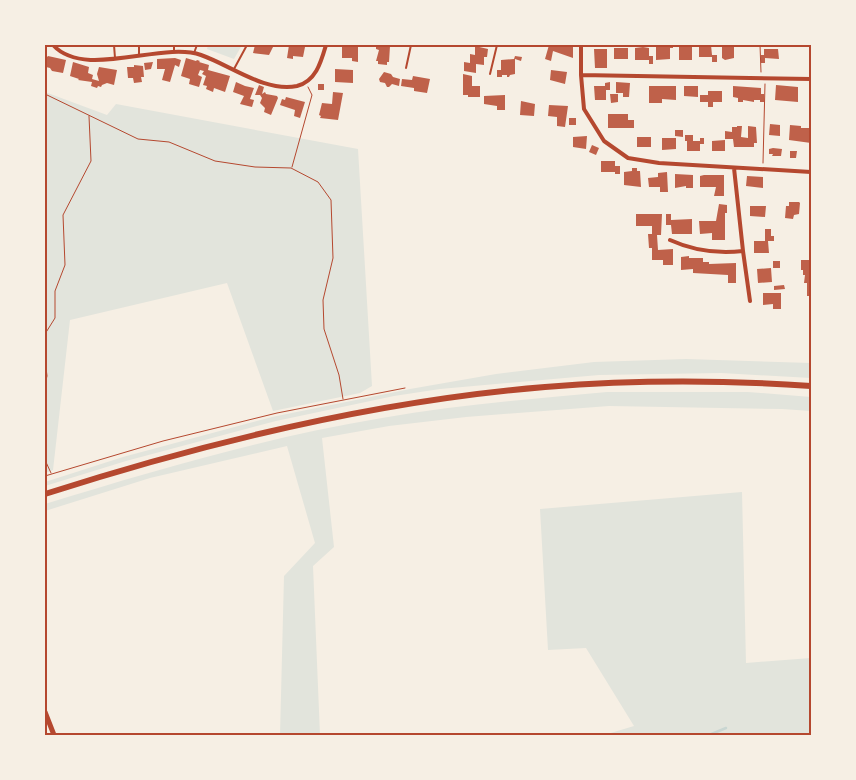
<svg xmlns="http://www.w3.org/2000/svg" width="856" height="780" font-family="'Roboto Condensed',sans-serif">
	<rect width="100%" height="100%" fill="#f6efe4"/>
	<path fill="#e2e4dc" d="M208 45H242L234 59 207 49Z
		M45 92 107 115 116 104 358 149 372 386 360 393 273 411 227 283 70 320 53 470 45 473Z
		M686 359 811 363V378L721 373 599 375 440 389 394 396 276 421 126 461 45 486V482L123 457 272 417 410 389 496 374 594 362Z
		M607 392H748L811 397V411L782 409 609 406 466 417 389 426 322 438 334 547 313 566 320 735H280L284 576 315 543 287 446 150 478 45 511V504C155 470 268 437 382 418 456 405 532 399 607 392Z
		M742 492 746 663 811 658V735H604L634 726 586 648 548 650 540 509Z"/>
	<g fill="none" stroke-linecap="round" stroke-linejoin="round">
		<path stroke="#c9d6d2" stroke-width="2.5" d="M709 735 726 728"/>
	</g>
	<path fill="#bf614a" d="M255 45H274L269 55 253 53Z
		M289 45 305 47 303 57 293 56V59L287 58Z
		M342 45H358V62L352 61V58H342Z
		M376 45 390 46 389 62H387V65L378 64V61H376L379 50 376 49Z
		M549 45H573V58L553 51 551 61 545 59Z
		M656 45H673V48H670V59L656 60Z
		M689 45H692V60H679V47H689Z
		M711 45 712 55H717V62H712V57H699V46Z
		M734 45V58L725 60 722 58V46Z
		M475 46 488 49 487 57H484V65L476 64V73L464 71V62L470 63V54L475 55Z
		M643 47 649 48V56H653V64H649V60H635V48Z
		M614 48H628V59H614Z
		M594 49H607V68H595Z
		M764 49H778L779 59 765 58V63H761V55H764Z
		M48 56 66 60 63 73 52 71 50 68 46 67 45 59Z
		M515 56 522 57 521 61 515 59V74L510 75 509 77H507V75H502V77H497V70H501V60L514 59Z
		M175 58 181 60 179 67 175 65 170 82 162 80 165 69H157V59Z
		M186 58 196 61 197 60 200 61 199 62 209 65 208 70 230 76 225 92 214 88 213 92 206 89 207 86 203 85 206 76 202 74 204 71 200 70 198 75 202 77 199 87 189 84 190 79 181 76Z
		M73 62 89 67 88 73 93 75 92 79 99 81 97 74 99 67 117 70 114 85 107 83 102 85 101 87 98 86 97 88 91 86 92 82 78 80 79 79 70 76Z
		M153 62 151 69 145 70 144 63Z
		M134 65 143 66 144 77H141L142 82 134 83 133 78H128L127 67H134Z
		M335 69 353 70V83L335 82Z
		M551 70 567 72 565 84 550 80Z
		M384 72 391 74 393 77 400 79 399 86 392 84 389 87H387L385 83 380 82 379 79Z
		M463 74 472 76V86H480V97H468V95H463Z
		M413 76 430 79 427 93 414 91V88L401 86 402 79 412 80Z
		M236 82 245 86 254 88 250 99 254 100 252 107 240 104 244 96 233 92Z
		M610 82V90H606V100H595L594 86H605V83Z
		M616 82 630 83 629 97H623V93H616Z
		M318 84H324V90H318Z
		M259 85 264 87 262 94 265 92 266 94 277 96 278 98 271 115 264 112 265 108 260 103 262 98 260 95H255Z
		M776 85 798 87V102L775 100Z
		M649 86H676V100L662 99V103H649Z
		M684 86H698V97L684 96Z
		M733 86 761 88V94H764V102H760V100H754V102L743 100V102H738V98L733 97Z
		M708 91H722V102H713V107H708V102H700V95H708Z
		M333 92 343 93 338 120 320 118 321 116 319 115 322 103 332 104Z
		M610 94H618V102L611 103Z
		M505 95V110H497V106L484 104V96Z
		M286 97 305 102 300 118 294 116 295 110 280 105 282 99 285 100Z
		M521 101 535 104 534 116 520 115Z
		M549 105 568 106 565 127 557 126V117L548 116Z
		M608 114H628V120H634V128H608Z
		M569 118H576V125H569Z
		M770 124 780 125V136L769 135Z
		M790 125 801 126V128H811V143L789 140Z
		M737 126H742L741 137 748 138V126L756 127 757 143H754V147H734L733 139H725V131L732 132V127H737Z
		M675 130H683V137L675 136Z
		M685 135H693V141H700V138H704V144H700V151H687V141H685Z
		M587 136 586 149 573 147V137Z
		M637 137H651V147H637Z
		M662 138H676V149L662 150Z
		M725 140V151H712V141Z
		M592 145 599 148 596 155 589 152Z
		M773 148 782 149 781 156H772L773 154H769V149Z
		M790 151H797L796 158H790Z
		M601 161H615V166H620V174H615V172H601Z
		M632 168H637V171H640L641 187 624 185V172L632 171Z
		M667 172 668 192H660V187H649L648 178 658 177V173Z
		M675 174 693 175V188H686V186L675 188Z
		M704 175H724V196H714L716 187H700V176Z
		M747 176 763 177V188L746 186Z
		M789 202H799L800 203 799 214 794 215 793 219 785 218 786 206H789Z
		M719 204 727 205V213H725V240H712V233L700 234 699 221H716Z
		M750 206H766L765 217 750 216Z
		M636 214H662L661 235H657L658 250 673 249V265H663V260H652V248H649L648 234H652V226H636Z
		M666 214H671V220L692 219V234H672L671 225H666Z
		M765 229H771V236H774V241H768L769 253H754V241H765Z
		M689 256V258H703V262H709V264L736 263V283H728V275L693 273V269L681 270V257Z
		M801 260H811V296H807V283H804L805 275H803V270H801Z
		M773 261H780V268H773Z
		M771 268 772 282 758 283 757 269Z
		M784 285 785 289 774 290V286Z
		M763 293H781V309H773V304L763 305Z"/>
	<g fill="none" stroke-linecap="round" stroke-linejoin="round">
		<path stroke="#b5482f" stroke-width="1" d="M760 45 761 72
			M45 94 138 139 169 142 215 161 255 167 291 168 318 182 331 200 333 258 323 300 324 329 339 375 343 399
			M763 163 765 84
			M292 167 312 95 308 87
			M45 334 55 318V291L65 265 63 215 91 161 89 116
			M45 360 47 376 45 384
			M45 460 51 473
			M45 476 163 441 277 413 405 388"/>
		<path stroke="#b5482f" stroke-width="2" d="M114 45 115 58
			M174 45V52
			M194 53 197 45
			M139 55V45
			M406 68 411 45
			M234 69 247 45
			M490 74 497 45"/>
		<path stroke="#b5482f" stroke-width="4" d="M53 45C85 80 161 41 201 55 230 65 266 93 297 86 316 81 321 62 326 45
			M581 45V75L584 109 604 141 628 158 659 163 811 172
			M581 75 811 79
			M670 240C694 251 717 254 743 251L734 168
			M743 251 750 301"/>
		<path stroke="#b5482f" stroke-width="5" d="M45 712 54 735"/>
		<path stroke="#b5482f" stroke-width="6" d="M45 494C207 442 375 401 545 387 632 380 724 380 811 386"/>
	</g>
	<rect width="856" height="780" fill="none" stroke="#f6efe4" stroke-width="92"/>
	<rect x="46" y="46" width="764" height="688" fill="none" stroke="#b5482f" stroke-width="2"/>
</svg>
